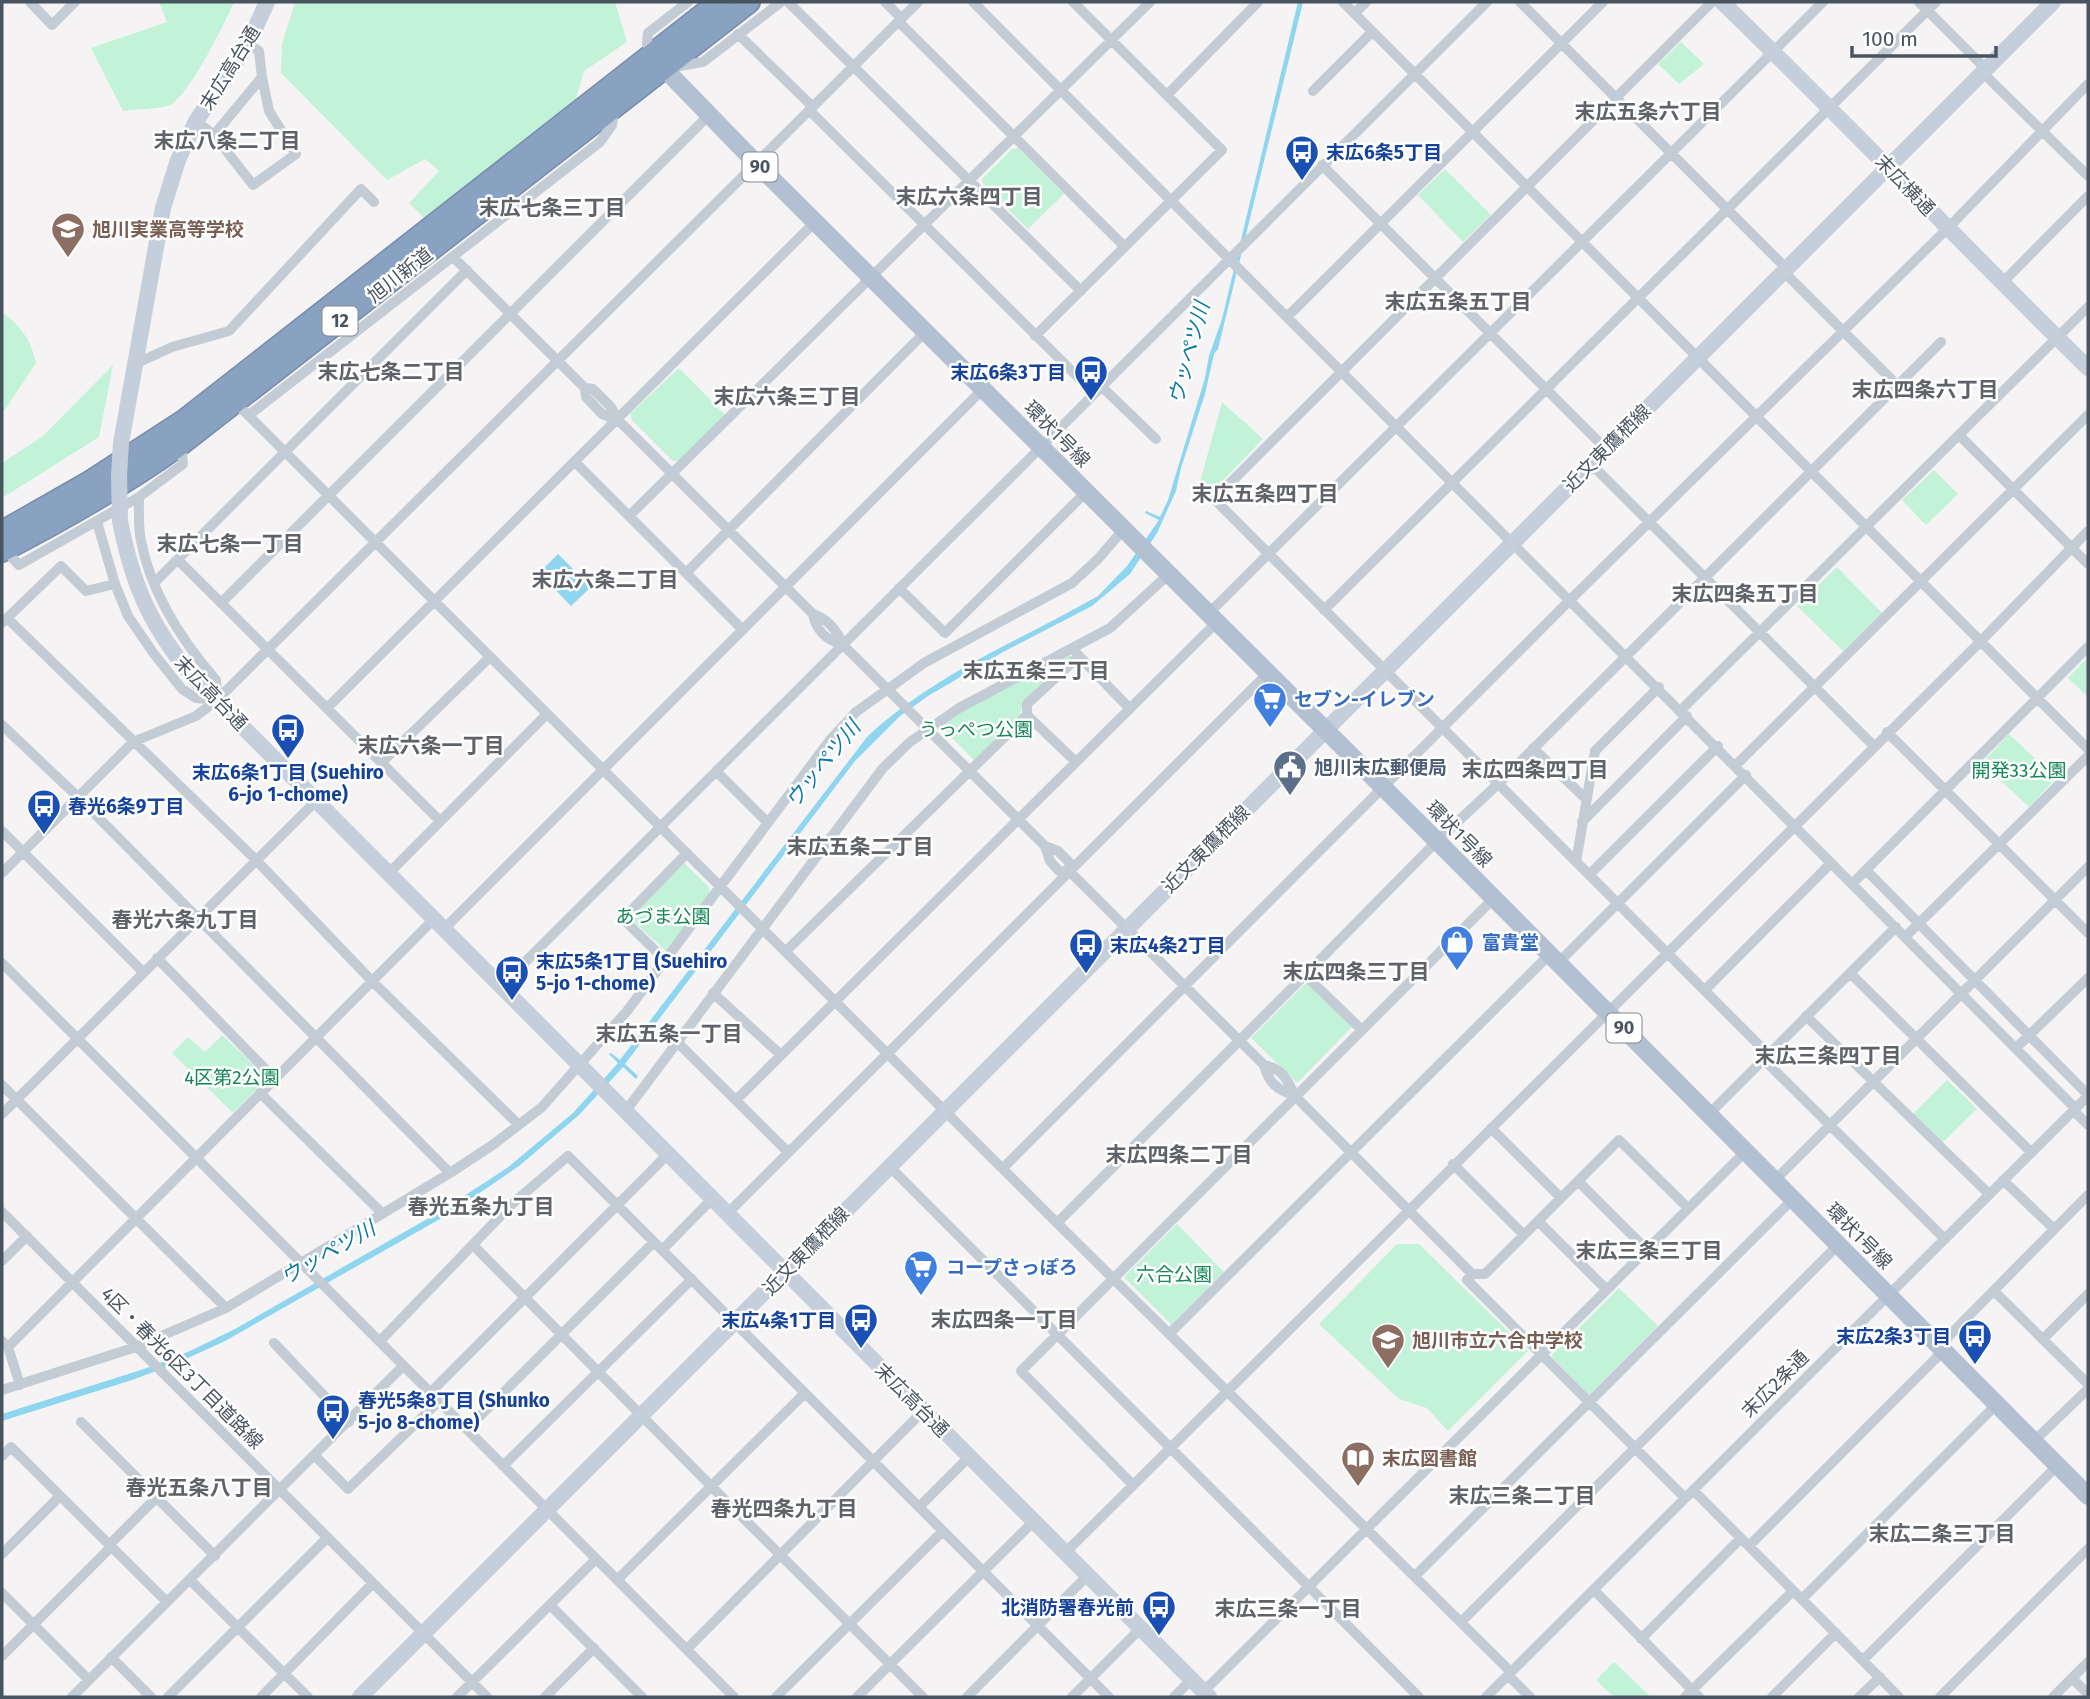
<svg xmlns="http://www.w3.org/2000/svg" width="2090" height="1699" font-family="'Fira Sans','Noto Sans JP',sans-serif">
	<rect width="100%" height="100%" fill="#f5f3f3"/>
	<path fill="#c2f2d7" d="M159 2H234C224 25 191 91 172 104 163 109 135 109 123 111L91 48 167 22Z
		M295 2H615L627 42 584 71 576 99 426 220 409 203 439 171 425 159 387 180 281 73 282 44Z
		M1681 42 1704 64 1679 84 1658 64Z
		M1018 148 1064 194 1028 229 983 184 982 179 1012 149Z
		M1445 169 1491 215 1463 242 1418 195Z
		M2 312C21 326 31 340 36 363L2 414Z
		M113 365 99 437 2 498V463L42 437Z
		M679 368 725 415 679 461H673L631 419V413Z
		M1222 402 1263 439 1205 499 1197 493Z
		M1934 470 1958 494 1926 525 1902 500Z
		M1837 567 1882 613 1843 651 1797 606Z
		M1068 654 1071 657 1024 700 1019 718 975 761 940 726 964 709Z
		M2088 657V697L2068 678Z
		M2009 734 2056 778 2029 807 1982 763Z
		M684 863 709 887 710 894 666 951 631 919V915Z
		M1308 981 1353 1026 1297 1083 1251 1038Z
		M222 1035 265 1075 264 1082 233 1113 172 1053 188 1037 205 1052Z
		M1947 1080 1977 1109 1942 1143 1913 1114Z
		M1177 1224 1224 1272 1171 1324 1124 1277Z
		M1397 1244H1419L1528 1351 1448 1431 1427 1408 1399 1399 1319 1324Z
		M1619 1288 1658 1326 1589 1395 1551 1356Z
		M1614 1662 1651 1697H1614L1596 1680Z"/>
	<path fill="#8ed5ef" d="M1298 2H1303L1218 349 1214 354 1205 394 1181 468 1176 491 1157 533 1130 574 1092 606 1003 652 928 696 900 716 855 761 625 1064 638 1076 636 1079 623 1067 579 1115 519 1166 447 1215 225 1341 175 1364 132 1380 2 1421V1414L144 1369 190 1351 235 1329 441 1211 507 1168 573 1113 618 1063 609 1054 611 1053 620 1060 867 737C934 674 1019 641 1098 596L1127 566 1159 520 1145 513 1146 511 1160 517 1168 500 1205 378 1209 356 1222 319Z
		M558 554 591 587 571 606 539 573Z"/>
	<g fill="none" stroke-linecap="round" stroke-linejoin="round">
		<g stroke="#758cae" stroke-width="24">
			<path id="highway" d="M2 532 88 483 185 420 719 2
				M2 551C64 519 124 485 181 444L749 2"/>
		</g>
		<path stroke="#c3ccd4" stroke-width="10" d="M30 2 52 25 75 2
			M788 2 1081 291
			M885 2 901 18
			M973 2 2076 1109
			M1343 2 2088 749
			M1520 2 1786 268
			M1712 2 1214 499 1768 1054
			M1919 2 1986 69
			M1355 13 1366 2
			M898 21 1125 247
			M738 34 813 107
			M651 54 647 44 648 33 688 2
			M673 67 703 62 781 2
			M1983 73 2088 176
			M1313 91 1372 32
			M1168 94 1258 2
			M809 110 1094 393
			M196 121 214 135 253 185 296 154 269 111 262 77 259 51 248 44
			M214 135 262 77
			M1322 165 1606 449
			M453 257 585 388 586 397 602 414 618 420
			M1783 271 1898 386
			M2003 282 2088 196
			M1287 317 1603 2
			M1035 336 1222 150 1073 2
			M135 364 172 347 229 331 361 189 374 202
			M1101 386 1156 439
			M585 388 593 389 611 407 618 420 813 614C828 619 837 630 843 645 826 640 816 631 813 614
			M235 402 1057 1223 1511 1672
			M249 415 600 142 612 125 614 108
			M1960 436 2088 564
			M575 462 743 630
			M1591 464 1874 746
			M139 497C139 511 138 527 141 541 151 592 182 641 216 680L217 700
			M629 516 1150 2
			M97 522 115 584 128 616 154 654 182 689 196 698 217 700
			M5 550 19 565 139 497 183 464 181 444
			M178 560 440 821
			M686 573 926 331
			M154 583 467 270
			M899 588 945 633 1086 492
			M221 603 709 115
			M1324 610 1936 2
			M1208 614 1823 2
			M7 618 255 859 372 981 519 1125
			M2 623 61 566 86 591 115 584
			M843 645 1045 846 1058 851 1069 862 1070 872
			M1072 648 1079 656 1027 704V715L1076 762
			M1079 656 1130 709
			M327 708 816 221
			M1681 710 2088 307
			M2 725 78 797 450 1173
			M1887 732 2088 933
			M1533 748 1586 799
			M381 763 490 657
			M1736 765 2088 415
			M716 771 768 823
			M1582 822 1687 716
			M2 831 143 972
			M1045 846 1050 861 1059 871 1070 872 1264 1065C1269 1084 1277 1089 1295 1096
			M1576 862 1595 751 1659 687
			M1866 870 2088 1095
			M2 873 133 742 196 716 217 700 918 2
			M388 874 547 714
			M1589 875 1718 746
			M1852 884 2088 647
			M443 930 984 388
			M1905 937 2088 756
			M786 951 1027 715
			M157 958 274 1078
			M665 960 623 919 687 853
			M2 963 734 1697
			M1558 963 1746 775
			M1850 973 2031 1152
			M1305 975 1361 1029
			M500 987 1487 2
			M1705 990 1831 863
			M713 993 781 1055
			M1806 1016 1989 1194
			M677 1042 788 1152
			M2016 1048 2088 978
			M1763 1059 1945 1239
			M1264 1065C1283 1069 1287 1079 1295 1096L1472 1274H1485L1619 1140 1688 1208
			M2 1085 226 1308
			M260 1093 382 1213
			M736 1100 1216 623
			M2074 1111 2088 1125
			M625 1112 883 768 910 742 959 708 1110 628 1168 575
			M2 1114 315 802
			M1709 1114 1896 927
			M1491 1128 1561 1198
			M1453 1164 1524 1235
			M889 1166 1419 1697
			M1003 1168 1571 599 1948 228 2088 84
			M1775 1180 2088 867
			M2003 1180 2054 1229
			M1578 1181 1646 1249
			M2 1212 487 1697
			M727 1214 1267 674
			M1538 1221 1606 1289
			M1057 1223 1305 975 1437 841 1498 784 1941 342
			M473 1245 711 1486 923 1697
			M662 1250 712 1199
			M2 1261 27 1236
			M1472 1274 1467 1280 1685 1498
			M1994 1291 2088 1384
			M1169 1334 1550 954
			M2043 1339 2088 1294
			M2 1341 8 1347 20 1385
			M380 1341 512 1204 568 1156 1109 1697
			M274 1343 349 1422
			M1939 1346 2088 1195
			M8 1347 433 920
			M2 1390 136 1347 226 1308 450 1173 494 1144 542 1107 627 1011 830 740 856 712 924 663 1072 583 1098 559 1123 530
			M430 1393 667 1155
			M81 1422 215 1556
			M467 1429 654 1242
			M2034 1441 2088 1389
			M2 1456 11 1447 167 1602
			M315 1456 348 1489 438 1402
			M503 1466 692 1279
			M1133 1485 1021 1371 1494 898
			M1693 1490 1899 1697
			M919 1507 969 1457
			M110 1544 156 1498
			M1749 1546 1944 1350
			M1065 1553 1980 642 2088 531
			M2 1554 60 1496
			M1415 1576 1793 1199
			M190 1580 308 1697
			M617 1580 805 1393
			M1594 1590 1699 1697
			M2 1593 89 1680
			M1802 1599 1997 1404
			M550 1605 642 1697
			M1461 1622 1838 1245
			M1641 1639 1741 1538
			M687 1649 923 1411
			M2 1656 112 1546
			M111 1657 151 1697
			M1863 1660 2058 1465
			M1508 1675 1530 1697
			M2072 1678 2088 1694
			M1203 1692 1746 1151
			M72 1697 403 1366
			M168 1697 327 1538
			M261 1697 373 1583
			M457 1697 596 1559
			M545 1697 594 1648
			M776 1697 943 1531
			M857 1697 1033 1522
			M967 1697 1088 1575
			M1072 1697 1140 1629
			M1174 1697 1191 1680
			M1486 1697 2088 1096
			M1685 1697 1793 1591
			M1772 1697 1836 1633
			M1859 1697 1880 1677
			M1940 1697 2088 1549
			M2053 1697 2088 1662"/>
		<path stroke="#c5cedb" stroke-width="16" d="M1722 2C1846 122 1965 247 2088 368
			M121 443 163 208 178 160 196 121 248 44 267 2
			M120 521C133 587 151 627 194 678L1209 1697
			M360 1697 2053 2"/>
		<path stroke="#b2c0d1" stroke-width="18" d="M655 59 756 163 1437 841 2088 1496"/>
		<use href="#highway" stroke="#8aa2c2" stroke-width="21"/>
		<path stroke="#c5cedb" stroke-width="16" d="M120 521 119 476 121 443"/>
	</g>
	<defs>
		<g id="bus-pin" transform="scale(1.75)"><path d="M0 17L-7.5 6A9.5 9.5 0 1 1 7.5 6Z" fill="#1a4fb4" stroke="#fff"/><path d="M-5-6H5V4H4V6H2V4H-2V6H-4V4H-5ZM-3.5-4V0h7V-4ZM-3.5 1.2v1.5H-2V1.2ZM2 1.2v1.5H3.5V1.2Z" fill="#fff"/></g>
		<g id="school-pin" transform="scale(1.75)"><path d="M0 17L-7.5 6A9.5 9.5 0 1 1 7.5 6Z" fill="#8d6e63" stroke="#fff"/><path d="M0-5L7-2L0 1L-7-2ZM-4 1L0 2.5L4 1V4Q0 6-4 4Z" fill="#fff"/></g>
		<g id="supermarket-pin" transform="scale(1.75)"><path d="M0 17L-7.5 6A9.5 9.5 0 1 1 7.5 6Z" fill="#3f7fe0" stroke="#fff"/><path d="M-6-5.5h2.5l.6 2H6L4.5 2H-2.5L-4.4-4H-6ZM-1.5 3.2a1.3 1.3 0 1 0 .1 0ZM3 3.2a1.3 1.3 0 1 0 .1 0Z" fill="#fff"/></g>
		<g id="civic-pin" transform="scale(1.75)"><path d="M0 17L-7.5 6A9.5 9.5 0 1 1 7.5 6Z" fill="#5c6f8a" stroke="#fff"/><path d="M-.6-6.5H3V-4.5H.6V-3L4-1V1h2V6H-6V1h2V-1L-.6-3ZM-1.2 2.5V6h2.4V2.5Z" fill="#fff"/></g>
		<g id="shop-pin" transform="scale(1.75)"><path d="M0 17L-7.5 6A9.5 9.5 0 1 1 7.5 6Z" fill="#3f7fe0" stroke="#fff"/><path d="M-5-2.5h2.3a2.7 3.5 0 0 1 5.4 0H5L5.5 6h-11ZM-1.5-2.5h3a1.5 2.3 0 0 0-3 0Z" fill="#fff"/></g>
		<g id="library-pin" transform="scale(1.75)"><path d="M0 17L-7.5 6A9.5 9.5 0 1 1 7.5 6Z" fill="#8d6e63" stroke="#fff"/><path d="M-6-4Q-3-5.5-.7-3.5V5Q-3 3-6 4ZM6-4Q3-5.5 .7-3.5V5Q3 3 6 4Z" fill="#fff"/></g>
	</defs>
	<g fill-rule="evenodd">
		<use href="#bus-pin" x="1302" y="152"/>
		<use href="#school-pin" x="68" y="229"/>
		<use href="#bus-pin" x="1091" y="372"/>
		<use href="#supermarket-pin" x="1270" y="699"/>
		<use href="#bus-pin" x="288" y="730"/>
		<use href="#civic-pin" x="1290" y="767"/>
		<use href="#bus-pin" x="44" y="806"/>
		<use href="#shop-pin" x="1457" y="942"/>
		<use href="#bus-pin" x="1086" y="945"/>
		<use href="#bus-pin" x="512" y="972"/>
		<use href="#supermarket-pin" x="921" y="1267"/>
		<use href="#bus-pin" x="861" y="1320"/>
		<use href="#bus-pin" x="1975" y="1336"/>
		<use href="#school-pin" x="1388" y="1340"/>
		<use href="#bus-pin" x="333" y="1411"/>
		<use href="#library-pin" x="1358" y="1458"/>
		<use href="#bus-pin" x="1159" y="1607"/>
	</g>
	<g text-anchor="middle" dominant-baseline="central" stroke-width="5" stroke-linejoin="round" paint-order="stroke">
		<g fill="#fff" stroke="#808790" stroke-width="2">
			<rect x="742.5" y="152.5" width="35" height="29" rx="5"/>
			<rect x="322.5" y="306.5" width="35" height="29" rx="5"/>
			<rect x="1606.5" y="1013.5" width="35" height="29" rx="5"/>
		</g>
		<g font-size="18" font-weight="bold" fill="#495461">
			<text x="760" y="167">90</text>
			<text x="340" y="321">12</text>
			<text x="1624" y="1028">90</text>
		</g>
		<g font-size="19" fill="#495461" stroke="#fff">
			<text transform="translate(230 68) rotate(-58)">末広高台通</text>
			<text transform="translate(1905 185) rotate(46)">末広横通</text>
			<text transform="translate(400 275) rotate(-38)">旭川新道</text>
			<text transform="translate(1057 434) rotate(45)">環状1号線</text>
			<text transform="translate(1607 448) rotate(-45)">近文東鷹栖線</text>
			<text transform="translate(211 693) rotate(46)">末広高台通</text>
			<text transform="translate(1459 834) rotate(45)">環状1号線</text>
			<text transform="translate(1206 849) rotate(-45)">近文東鷹栖線</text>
			<text transform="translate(1859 1236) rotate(45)">環状1号線</text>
			<text transform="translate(806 1251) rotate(-46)">近文東鷹栖線</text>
			<text transform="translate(182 1368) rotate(45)">4区・春光6区3丁目道路線</text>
			<text transform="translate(1775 1384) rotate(-45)">末広2条通</text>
			<text transform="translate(912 1400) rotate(45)">末広高台通</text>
		</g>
		<g font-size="19" font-weight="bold" fill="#164399" stroke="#fff" text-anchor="start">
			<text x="1326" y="152">末広6条5丁目</text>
			<text x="1066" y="372" text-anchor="end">末広6条3丁目</text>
			<text x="288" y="772" text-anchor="middle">末広6条1丁目 (Suehiro<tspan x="288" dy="22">6-jo 1-chome)</tspan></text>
			<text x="68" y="806">春光6条9丁目</text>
			<text x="1110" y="945">末広4条2丁目</text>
			<text x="536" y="961">末広5条1丁目 (Suehiro<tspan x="536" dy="22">5-jo 1-chome)</tspan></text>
			<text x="836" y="1320" text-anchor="end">末広4条1丁目</text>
			<text x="1951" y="1336" text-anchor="end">末広2条3丁目</text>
			<text x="358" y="1400">春光5条8丁目 (Shunko<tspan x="358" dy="22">5-jo 8-chome)</tspan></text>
			<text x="1134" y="1607" text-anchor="end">北消防署春光前</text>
		</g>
		<g font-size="19" font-weight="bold" fill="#785e54" stroke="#fff" text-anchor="start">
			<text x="92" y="229">旭川実業高等学校</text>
			<text x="1412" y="1340">旭川市立六合中学校</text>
			<text x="1382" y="1458">末広図書館</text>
		</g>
		<g font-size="19" font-weight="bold" fill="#366cbe" stroke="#fff" text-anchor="start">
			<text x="1294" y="699">セブン-イレブン</text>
			<text x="1482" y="942">富貴堂</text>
			<text x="946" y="1267">コープさっぽろ</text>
		</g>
		<g font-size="19" fill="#158755" stroke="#fff">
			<text x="976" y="729">うっぺつ公園</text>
			<text x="2019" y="770">開発33公園</text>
			<text x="663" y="916">あづま公園</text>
			<text x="232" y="1077">4区第2公園</text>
			<text x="1174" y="1274">六合公園</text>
		</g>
		<g font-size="19" font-weight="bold" fill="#4e5e75" stroke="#fff" text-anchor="start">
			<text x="1314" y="767">旭川末広郵便局</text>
		</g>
		<g font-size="21" font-weight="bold" fill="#5f6268" stroke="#fff">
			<text x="1648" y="112">末広五条六丁目</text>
			<text x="227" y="141">末広八条二丁目</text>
			<text x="969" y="197">末広六条四丁目</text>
			<text x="552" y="208">末広七条三丁目</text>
			<text x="1458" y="302">末広五条五丁目</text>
			<text x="391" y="372">末広七条二丁目</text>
			<text x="1925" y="390">末広四条六丁目</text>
			<text x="787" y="397">末広六条三丁目</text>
			<text x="1265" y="494">末広五条四丁目</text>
			<text x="230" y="544">末広七条一丁目</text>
			<text x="605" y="580">末広六条二丁目</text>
			<text x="1745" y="594">末広四条五丁目</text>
			<text x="1036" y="671">末広五条三丁目</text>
			<text x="431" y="746">末広六条一丁目</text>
			<text x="1535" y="770">末広四条四丁目</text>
			<text x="860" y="847">末広五条二丁目</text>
			<text x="185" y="920">春光六条九丁目</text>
			<text x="1356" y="972">末広四条三丁目</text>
			<text x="669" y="1034">末広五条一丁目</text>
			<text x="1828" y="1056">末広三条四丁目</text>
			<text x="1179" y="1155">末広四条二丁目</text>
			<text x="481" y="1207">春光五条九丁目</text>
			<text x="1649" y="1251">末広三条三丁目</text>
			<text x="1004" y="1320">末広四条一丁目</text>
			<text x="199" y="1488">春光五条八丁目</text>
			<text x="1522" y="1496">末広三条二丁目</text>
			<text x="784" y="1509">春光四条九丁目</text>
			<text x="1942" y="1534">末広二条三丁目</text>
			<text x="1288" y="1609">末広三条一丁目</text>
		</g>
		<g font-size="21" font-style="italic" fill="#0a7aa5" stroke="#fff">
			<text transform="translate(1189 353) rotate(-75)">ウッペツ川</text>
			<text transform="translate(823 764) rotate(-51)">ウッペツ川</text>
			<text transform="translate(328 1253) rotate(-30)">ウッペツ川</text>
		</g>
	</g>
	<rect width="2090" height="1699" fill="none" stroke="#495461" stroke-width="7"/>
	<path d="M1852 46v10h144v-10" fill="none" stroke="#495461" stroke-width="3.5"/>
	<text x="1862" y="46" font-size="21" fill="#495461" stroke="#ffffff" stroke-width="5" paint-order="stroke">100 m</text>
</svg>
